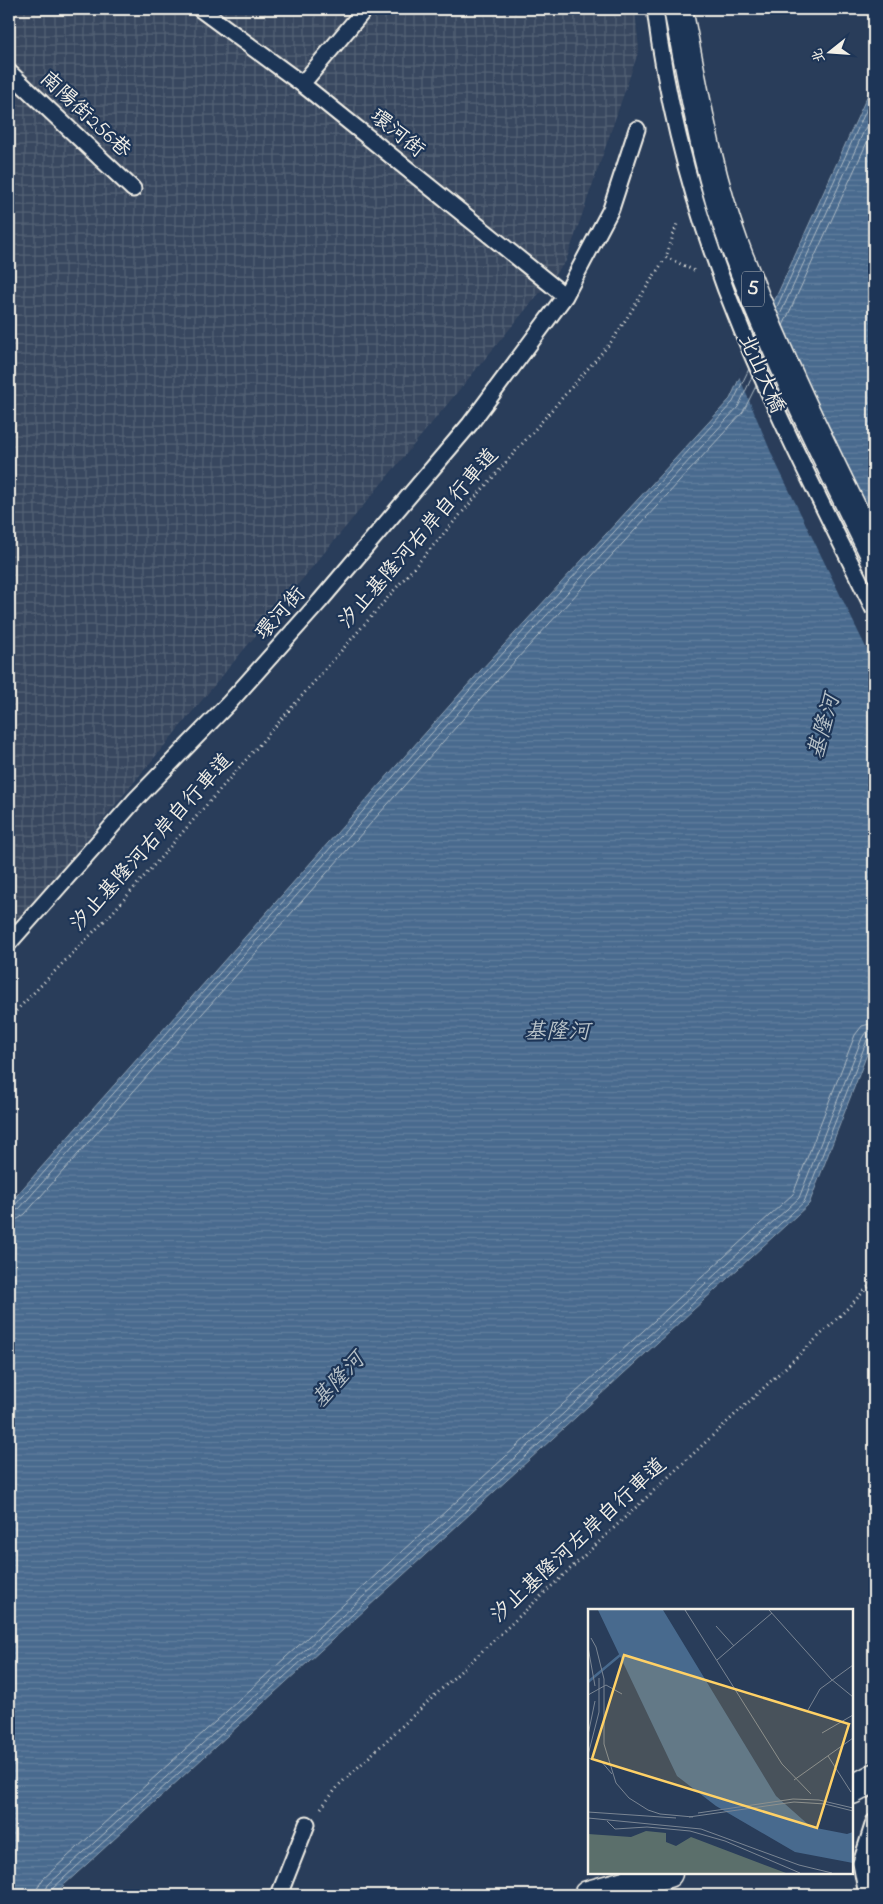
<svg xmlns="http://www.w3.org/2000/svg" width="883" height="1904" font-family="'Indie Flower','LXGW WenKai TC',sans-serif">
	<defs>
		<pattern id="industrial-grid" width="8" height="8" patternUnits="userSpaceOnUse" patternTransform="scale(1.25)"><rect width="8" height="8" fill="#38475e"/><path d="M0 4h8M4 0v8" fill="none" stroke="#556275"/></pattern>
		<pattern id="water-rules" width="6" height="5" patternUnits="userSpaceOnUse" patternTransform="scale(1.25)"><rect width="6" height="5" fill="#486a8e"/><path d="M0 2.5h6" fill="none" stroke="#63809e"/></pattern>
	</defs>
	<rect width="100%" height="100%" fill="#293d5a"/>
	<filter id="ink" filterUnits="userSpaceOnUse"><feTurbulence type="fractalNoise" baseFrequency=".02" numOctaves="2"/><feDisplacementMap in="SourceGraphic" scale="10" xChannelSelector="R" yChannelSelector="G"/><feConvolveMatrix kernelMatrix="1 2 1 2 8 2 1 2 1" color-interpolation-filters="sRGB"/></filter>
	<g filter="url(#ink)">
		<path fill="url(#industrial-grid)" d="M9 9H635L639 50 566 261 9 933Z"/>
		<path fill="url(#water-rules)" stroke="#8da0b2" d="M874 81V1036L809 1204 53 1895H9V1204L481 670 730 399Z"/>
		<path fill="#293d5a" d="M764 318 874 546V664L773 457 738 374Z"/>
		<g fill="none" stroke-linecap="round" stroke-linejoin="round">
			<path stroke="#afbbc4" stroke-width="1" d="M776 309 874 93
				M779 317 874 109
				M783 326 874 127
				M9 1207 15 1205 484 674 733 402 749 369
				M9 1213 19 1209 489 678 738 407 752 377
				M9 1220 18 1219 25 1214 495 683 743 412 756 386
				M36 1895 38 1887 43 1879 793 1194 855 1035 862 1026 874 1023
				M44 1895 48 1885 799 1198 862 1038 866 1032 874 1030
				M50 1895 52 1889 804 1202 867 1040 874 1037"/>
			<g stroke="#f4f1e8" stroke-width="19">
				<path id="lane" d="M200 9 302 84 565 296
					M9 72 133 189
					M302 84 365 9
					M9 943 136 799 229 703 320 601 470 424 565 296 611 209 637 129
					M279 1895 307 1824
					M867 1895 861 1863 874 1822"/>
			</g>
			<g stroke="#f4f1e8" stroke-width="31">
				<path id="highway" d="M852 1790 874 1778
					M588 1895 668 1873"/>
			</g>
			<path stroke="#f4f1e8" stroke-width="3" stroke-dasharray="1 4" stroke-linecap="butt" d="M666 257 695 271
				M9 1018 113 912 612 341 666 257 678 221
				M321 1808 340 1784 832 1324 874 1281"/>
			<use href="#lane" stroke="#1d3557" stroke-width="15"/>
			<use href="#highway" stroke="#1d3557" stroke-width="28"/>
			<g stroke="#f4f1e8" stroke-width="19" stroke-linecap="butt">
				<path id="lane-bridge" d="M655 9C669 119 700 230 743 333 782 427 829 518 874 610"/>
			</g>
			<g stroke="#f4f1e8" stroke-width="31" stroke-linecap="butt">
				<path id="primary-bridge" d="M678 9C694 87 706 168 734 244 774 350 824 452 874 553"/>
			</g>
			<use href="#lane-bridge" stroke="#1d3557" stroke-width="15"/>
			<use href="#primary-bridge" stroke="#1d3557" stroke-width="28"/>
		</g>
	</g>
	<g text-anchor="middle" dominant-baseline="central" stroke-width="4.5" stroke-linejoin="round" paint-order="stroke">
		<rect fill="#1d3557" stroke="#b4b9bc" stroke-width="1" x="742" y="271.5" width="22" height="35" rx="4"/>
		<g font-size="20" font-weight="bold" fill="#f4f1e8">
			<text x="753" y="289">5</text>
		</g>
		<g font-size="21" fill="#f4f1e8" stroke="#1d3557">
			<text transform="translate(85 115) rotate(43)">南陽街256巷</text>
			<text transform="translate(397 134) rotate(39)">環河街</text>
			<text transform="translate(761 374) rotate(66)">北山大橋</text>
			<text transform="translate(419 539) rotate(-49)">汐止基隆河右岸自行車道</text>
			<text transform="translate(281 614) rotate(-48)">環河街</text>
			<text transform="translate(152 843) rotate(-48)">汐止基隆河右岸自行車道</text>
			<text transform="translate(579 1541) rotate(-43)">汐止基隆河左岸自行車道</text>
		</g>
		<g font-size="22" font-style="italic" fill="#b8c2c8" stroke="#1d3557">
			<text transform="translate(825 727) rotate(-74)">基隆河</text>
			<text x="557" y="1033">基隆河</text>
			<text transform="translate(339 1381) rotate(-47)">基隆河</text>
		</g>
	</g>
	<g transform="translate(588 1609)">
		<rect width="265" height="265" fill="#293d5a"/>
		<path d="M58 222 78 224V233L88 237 103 228 198 264H0V225L43 228Z" fill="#5b6f6b"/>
		<path d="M10 1H75L188 187 223 218 259 225 265 223V254L207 243 128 197 89 167Z" fill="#486a8e"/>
		<path fill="none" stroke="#486a8e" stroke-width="2.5" d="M0 73 37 42"/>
		<path fill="none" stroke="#7a8593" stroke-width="1" d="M97 1 194 155 223 185M181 1 243 70 265 88M128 17 146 37M3 29 8 38 16 70V135L28 174 41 189 60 201 72 205 105 208M0 38 7 77M129 51 184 4M0 86 18 76 34 85M220 101 232 80 265 56M234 124 265 106M0 126 7 92M0 146 11 103V69M240 147 263 183M0 149 13 152 24 165M206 171 265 129M0 203 88 209M110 204 205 190 231 191 265 199M101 208 206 193 237 195 265 202M0 209 113 220 211 256 244 264M19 212 27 220 59 218 102 222 137 232 212 264"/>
		<path fill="#ffd166" fill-opacity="0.15" stroke="#ffd166" stroke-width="2.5" d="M36 46 261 115 229 219 4 150Z"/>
		<rect width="265" height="265" fill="none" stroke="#f4f1e8" stroke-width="2.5"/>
	</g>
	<rect width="883" height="1904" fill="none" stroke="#1d3557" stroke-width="30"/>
	<rect x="15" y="15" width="853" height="1874" fill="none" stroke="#f4f1e8" stroke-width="2" filter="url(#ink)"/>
	<g transform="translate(830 52) rotate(253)" stroke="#1d3557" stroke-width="4" paint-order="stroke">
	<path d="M0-4L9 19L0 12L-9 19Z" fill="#f4f1e8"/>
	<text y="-8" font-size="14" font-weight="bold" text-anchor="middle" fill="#f4f1e8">北</text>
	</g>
</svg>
